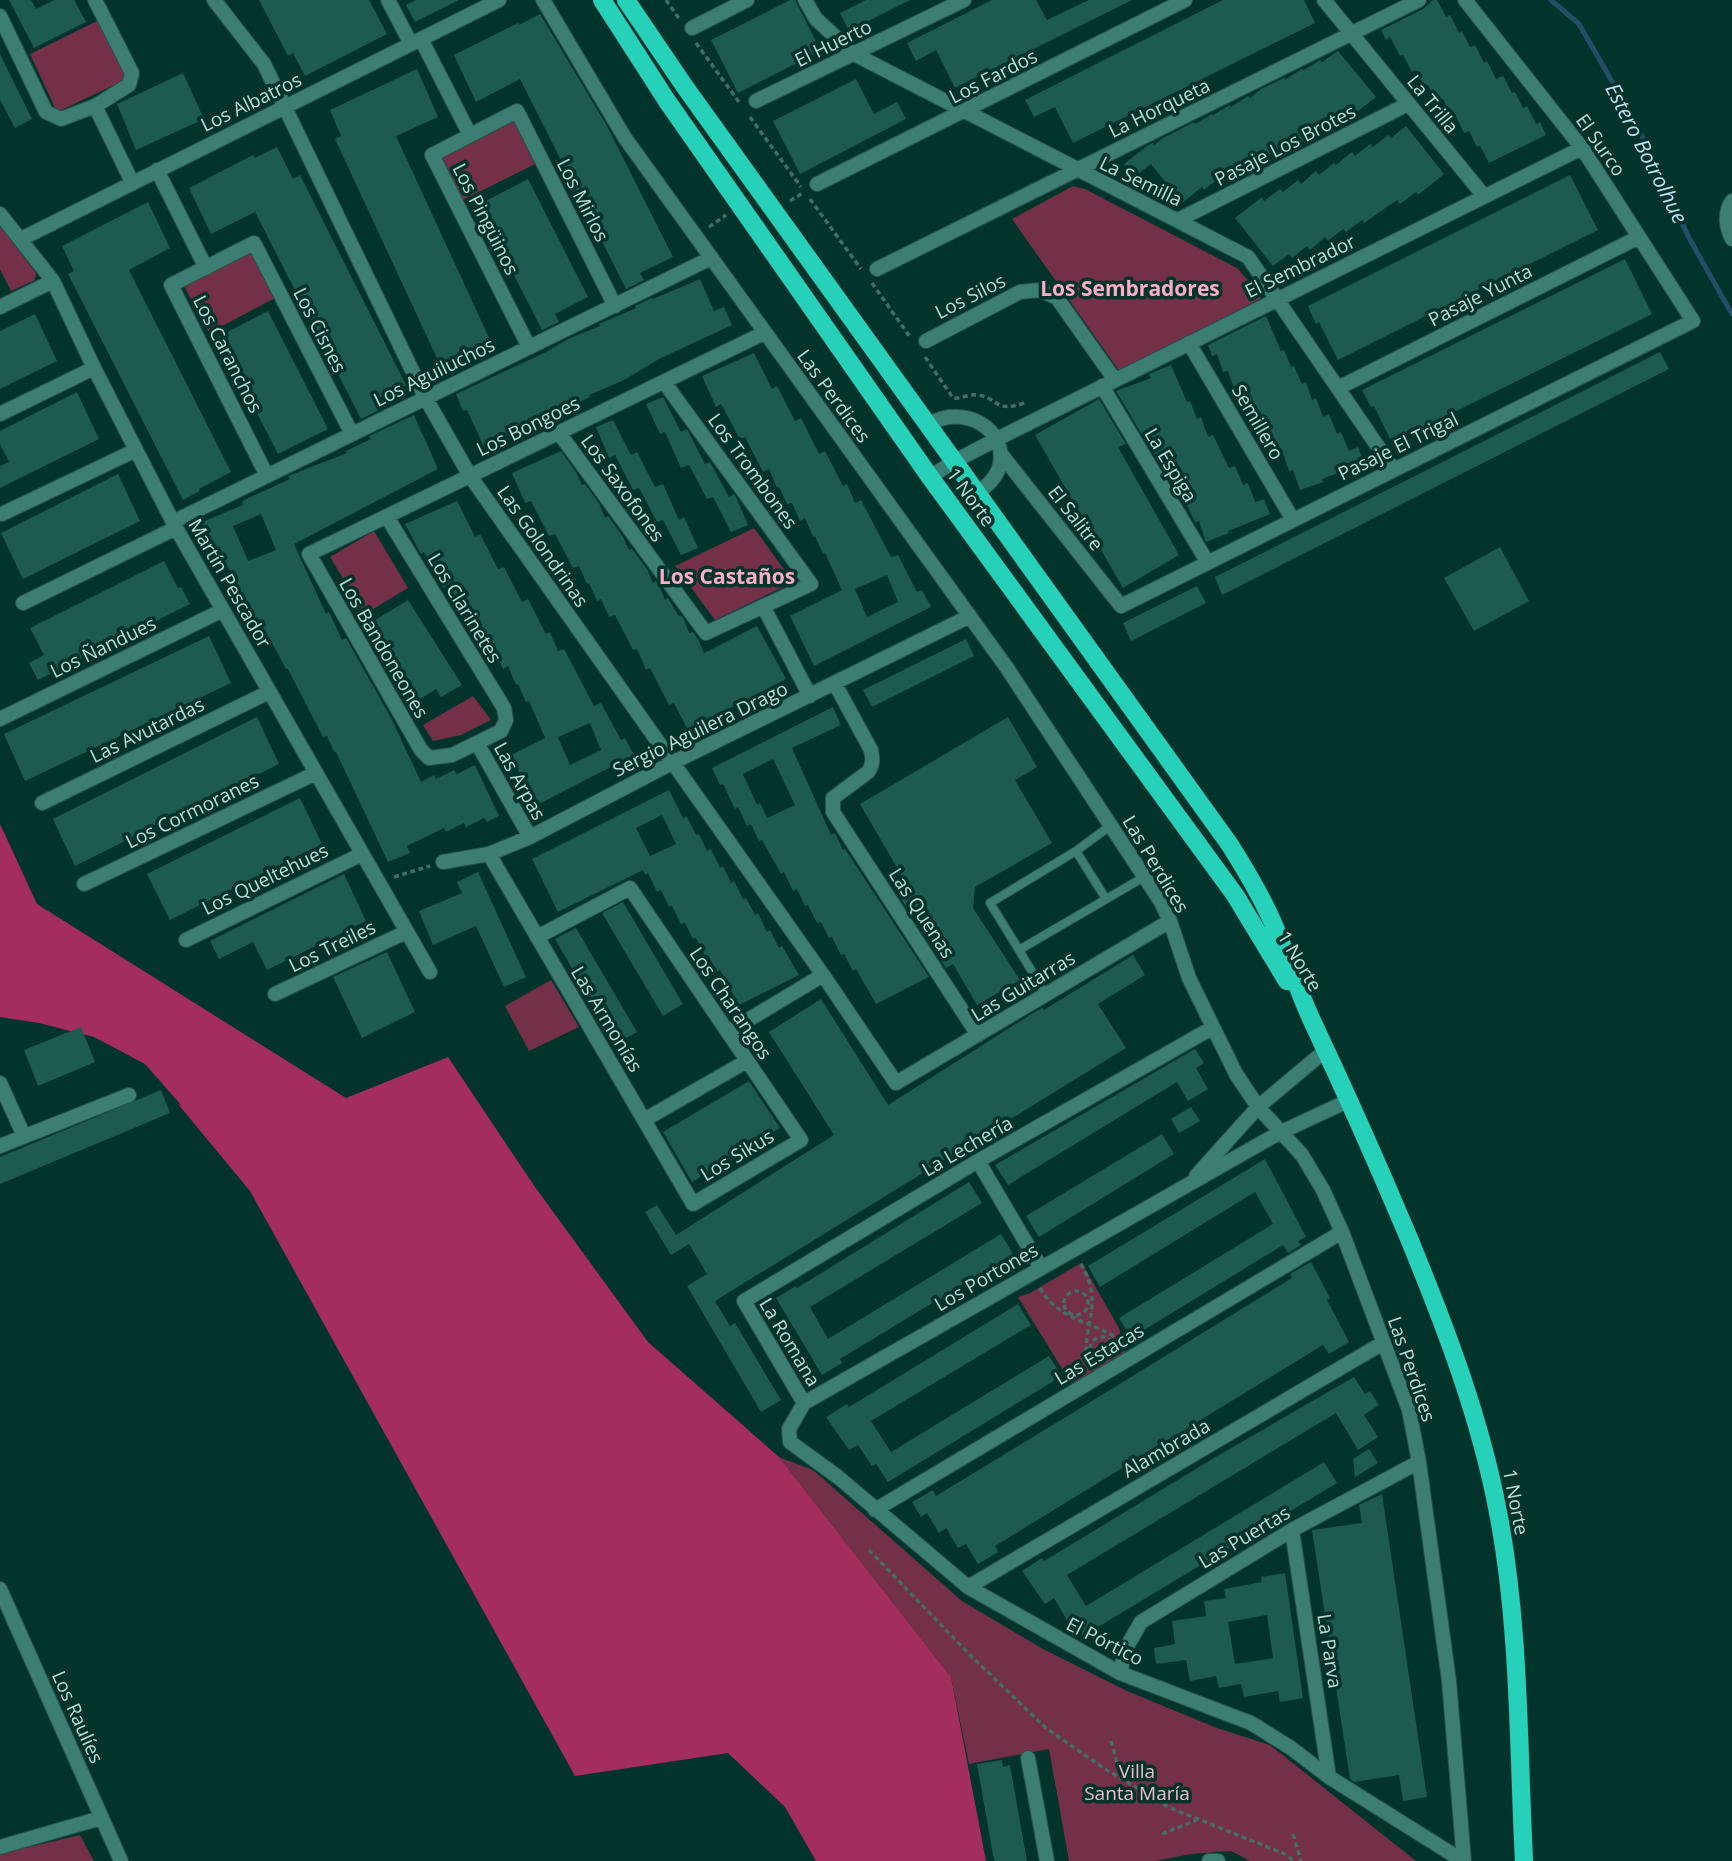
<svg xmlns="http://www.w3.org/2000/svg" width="1732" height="1861" font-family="'Open Sans',sans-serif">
	<rect width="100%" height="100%" fill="#02342c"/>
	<path fill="#733048" d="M99 20 127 79 57 112 30 54Z
		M514 121 535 164 463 200 442 158Z
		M1073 186 1085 189 1237 268 1262 296 1260 299 1120 372 1012 219Z
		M0 226 36 273 35 280 11 291 0 269Z
		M250 250 275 298 209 333 184 286Z
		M754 528 793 582 715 620 675 566Z
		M374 531 408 588 365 614 330 557Z
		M473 696 491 720 461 735 433 741 423 725Z
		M551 980 579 1027 529 1051 505 1006Z
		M1081 1263 1095 1276 1083 1265 1119 1328 1126 1354 1072 1385 1018 1297 1030 1293Z
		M779 1457 813 1470 962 1601 1043 1649 1127 1691 1217 1728 1270 1745 1416 1861H1250L1231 1851 1191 1854 1156 1861H1069L1049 1749 969 1764 951 1677Z
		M80 1835 94 1861H0V1854Z"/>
	<path fill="#a32e5e" d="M0 824 37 904 346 1098 448 1057 535 1187 648 1342 779 1457 951 1677 986 1861H816L785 1807 728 1753 575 1776 250 1191 178 1104 181 1105 145 1064 94 1037 39 1023 0 1017Z"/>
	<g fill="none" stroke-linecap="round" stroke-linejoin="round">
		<path stroke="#264d68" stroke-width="5" d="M1551 0 1579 24 1636 123 1689 238 1732 314"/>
	</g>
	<path fill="#1d5a50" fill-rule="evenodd" d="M9 0H31L36 9 54 0H74L86 22 34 48Z
		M259 0H369L387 34 305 76 293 53 288 56Z
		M416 0H459L415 22 406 5Z
		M790 0H795L821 51 738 93 711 40Z
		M866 0H910L849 31 840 13Z
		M992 0H1036L1047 20 1089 0H1132L955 88 936 50 916 61 907 43Z
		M1223 0H1304L1315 23 1073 143 1055 107 1034 117 1025 100Z
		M1433 0H1437L1446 17 1450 15 1459 33 1462 31 1470 47 1475 45 1484 63 1487 61 1496 79 1503 76 1512 93 1515 92 1523 108 1527 106 1536 124 1540 122 1546 135 1489 163 1480 146 1477 147 1469 131 1464 133 1456 116 1452 117 1443 99 1437 102 1428 85 1424 86 1416 70 1412 72 1403 55 1400 56 1390 37 1386 40 1381 30 1423 9Z
		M540 14 607 126 673 257 640 273 644 280 626 289 520 79 476 102 454 55 518 23 519 25Z
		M1338 51 1376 97 1349 118 1347 115 1331 127 1328 124 1295 147 1292 143 1277 156 1274 152 1259 164 1256 161 1241 173 1238 169 1222 181 1220 177 1204 190 1202 187 1182 203 1151 164 1134 177 1124 164 1147 146 1153 143 1154 145 1163 138 1194 122 1195 124 1212 114 1213 115 1230 105 1231 107 1248 96 1250 98 1261 89 1284 78 1286 79 1302 69 1304 70 1320 60 1322 62Z
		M0 54 32 119 15 128 0 100Z
		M417 69 438 117 396 136 491 342 458 357 459 361 442 369 335 139 341 136 330 110Z
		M183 73 204 119 136 150 117 104Z
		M856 79 874 114 897 102 906 119 800 174 773 121Z
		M1406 126 1444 174 1418 195 1416 192 1400 204 1397 200 1364 223 1362 220 1346 232 1343 229 1328 241 1325 237 1310 250 1307 246 1292 258 1289 254 1273 266 1235 218 1262 197 1264 201 1280 189 1283 192 1298 180 1301 184 1316 171 1319 175 1334 163 1336 165 1352 152 1355 156 1370 144 1373 147 1388 135 1391 138Z
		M277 147 293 179 300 175 406 385 374 400 379 410 361 419 255 212 211 234 189 188 253 155 255 158Z
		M1570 175 1598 230 1338 360 1319 322 1316 324 1308 306Z
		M528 179 588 297 555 314 559 322 542 330 478 205Z
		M148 202 170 248 129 270 231 472 199 489 200 491 183 500 68 274 74 271 62 246Z
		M1625 259 1652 314 1392 443 1374 406 1371 407 1362 390Z
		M700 279 714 311 724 307 732 325 659 359 624 380 589 395 590 397 498 440 499 442 485 449 467 410 463 411 456 394 546 352 568 339 600 326 599 324 636 308 635 306 652 298 653 299Z
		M268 311 328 429 278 454 218 337Z
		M35 314 57 361 0 389V331Z
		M1266 316 1281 351 1284 350 1291 367 1294 366 1302 384 1306 382 1312 400 1316 398 1323 417 1329 414 1337 434 1341 432 1349 451 1358 447 1364 463 1322 479 1323 482 1300 490 1293 470 1289 471 1283 453 1280 454 1273 436 1267 439 1260 421 1257 422 1251 403 1247 404 1241 385 1234 388 1228 371 1223 372 1217 354 1212 356 1208 345Z
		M1660 352 1669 369 1222 595 1215 577Z
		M754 353 772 389 777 386 795 421 801 418 819 454 825 451 843 486 847 484 855 503 861 500 891 557 898 555 917 592 922 590 931 607 814 666 790 616 842 590 825 553 823 554 815 536 813 537 805 518 800 521 792 503 787 504 779 487 777 488 769 469 763 472 745 437 740 439 721 404 716 407 702 376ZM887 575 898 602 867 617 855 589Z
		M1171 365 1187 402 1190 401 1197 419 1201 417 1208 437 1213 435 1229 468 1235 466 1243 485 1248 483 1255 502 1264 499 1270 514 1228 531 1229 533 1206 542 1199 521 1195 522 1179 488 1175 489 1157 454 1155 455 1152 450 1147 437 1144 438 1116 391 1151 378 1149 374Z
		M77 392 99 439 0 488V466L9 462 0 444V431Z
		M663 397 681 432 687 429 705 464 710 462 729 497 734 494 736 497 748 525 731 532 713 497 707 499 689 465 681 468 665 432 660 434 646 404Z
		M1099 399 1126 444 1118 447 1179 555 1123 588 1035 435Z
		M414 415 438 469 294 544 326 614 329 612 342 640 346 638 391 718 421 782 434 775 436 779 454 770 457 774 475 765 499 816 487 822 484 818 466 827 464 823 446 832 444 828 407 846 410 853 388 862 336 752H334L327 736 323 737 288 669H286L269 637 267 638 257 617 255 619 228 567 226 568 219 552 215 554 200 523 243 505 242 501 290 479 288 476 347 453 346 451 371 439 369 436ZM261 514 276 550 248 561 233 526Z
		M613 420 631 455 637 452 655 487 663 484 679 520 684 517 698 548 681 555 663 520 657 522 639 488 633 490 615 455 609 458 596 427Z
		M561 451 576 472 582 485 585 484 599 503 605 518 608 516 623 537 629 550 632 549 647 569 653 583 656 581 659 585 665 600 668 598 678 615 683 617 689 633 693 632 698 639 704 653 757 626 786 679 688 730 674 703 669 705 650 668 646 670 637 649 633 650 615 615 609 617 601 599 597 601 589 583 587 584 579 566 573 568 555 534 549 536 531 501 525 503 512 473Z
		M118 474 140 521 23 579 1 533Z
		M457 501 475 537 480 534 498 569 504 567 522 602 528 599 546 634 550 632 558 651 564 649 594 706 601 703 621 740 625 738 634 755 535 806 511 755 545 738 529 701 526 702 518 684 516 685 508 666 503 669 495 651 490 652 472 617 466 620 448 585 443 588 435 570 432 571 424 552 421 554 405 524ZM590 723 601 750 570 765 558 737Z
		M1500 547 1529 601 1474 631 1444 578Z
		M164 561 178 588 181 587 190 604 38 680 29 663 44 655 30 628Z
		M1197 586 1206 603 1131 641 1123 623Z
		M408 600 462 685 441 697 436 689 408 707 362 628Z
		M209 636 231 683 25 781 4 734Z
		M966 639 974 656 872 707 863 690Z
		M833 707 841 725 792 748 831 835 835 833 843 850 845 849 929 977 876 1004 856 969 853 971 844 954 841 955 832 937 829 938 821 922 817 923 808 905 805 906 797 889 793 891 784 872 781 874 762 840 759 841 751 824 747 826 738 807 735 809 723 784 720 785 712 768ZM773 759 795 805 767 818 760 803 757 805 743 774Z
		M257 717 279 764 75 866 53 819Z
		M1008 717 1037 767 1015 780 1052 843 975 887 973 908 1020 980 977 1005 953 964 946 968 896 891 907 885 860 804Z
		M669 790 683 818 687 817 696 835 699 834 707 851 711 849 720 868 723 866 731 883 734 881 743 899 746 898 755 915 758 913 767 932 770 930 779 948 782 946 799 975 739 1005 720 970 717 972 708 955 705 956 696 938 693 939 685 923 681 924 672 906 669 907 661 890 657 892 648 873 645 875 643 870 558 912 532 859ZM662 815 676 844 650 856 636 828Z
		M300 798 322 844 170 920 147 874Z
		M478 872 526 977 504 987 476 926 433 945 419 911 462 893 457 882Z
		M344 874 366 921 267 970 253 942 219 959 210 941Z
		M623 902 683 1004 663 1016 602 913Z
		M576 928 637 1032 616 1044 555 939Z
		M387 952 415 1012 362 1038 333 977Z
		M1133 955 1145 975 1098 1004 1126 1048 715 1301 730 1326 735 1323 781 1400 761 1412 687 1286 707 1274 689 1244 671 1255 645 1212 657 1205 676 1235 834 1135 769 1032 821 999 888 1105 1030 1015 1042 1008 1044 1010Z
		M81 1027 95 1062 38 1086 24 1050Z
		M1195 1049 1204 1063 1196 1068 1208 1089 1188 1101 1177 1082 1008 1185 995 1165Z
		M749 1081 780 1128 692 1182 663 1132Z
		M161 1090 170 1113 0 1184V1157Z
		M1191 1107 1200 1121 1179 1133 1171 1119Z
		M1162 1134 1174 1154 1039 1237 1026 1216Z
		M1265 1159 1306 1237 1298 1241 1301 1245 1288 1253 1283 1245 1131 1338 1119 1318 1273 1224 1255 1192 1100 1287 1088 1266Z
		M969 1182 982 1203 810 1307 828 1339 1001 1234 1013 1254 840 1359 842 1363 822 1375 776 1298 796 1286 797 1288Z
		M1311 1262 1330 1298 1327 1300 1349 1342 1329 1354 1323 1345 995 1546 998 1552 978 1564 966 1544 958 1548 946 1528 939 1533 927 1513 921 1517 912 1502 933 1490 936 1496 1079 1409 1292 1278 1290 1274Z
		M1018 1304 1031 1325 871 1421 891 1452 1049 1356 1062 1376 888 1482 876 1464 872 1466 858 1445 849 1450 826 1417 847 1404 849 1407Z
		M1354 1377 1365 1394 1370 1391 1379 1405 1364 1415 1378 1437 1358 1450 1336 1413 1067 1575 1086 1606 1324 1462 1337 1483 1083 1636 1072 1617 1067 1620 1054 1598 1045 1604 1022 1571 1042 1558 1044 1561 1214 1458Z
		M1369 1449 1378 1463 1355 1477 1353 1459Z
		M1382 1494 1427 1797 1403 1801 1399 1775 1354 1782 1350 1779 1312 1530 1362 1523 1359 1505Z
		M1285 1573 1303 1698 1280 1702 1278 1691 1244 1697 1241 1684 1219 1688 1216 1676 1190 1681 1186 1660 1156 1664 1154 1648 1175 1644 1172 1621 1206 1616 1204 1601 1226 1598 1224 1589 1262 1582 1261 1577ZM1267 1615 1273 1658 1235 1664 1228 1622Z
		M1002 1760 1003 1767 1010 1765 1027 1861H995L993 1855 977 1764Z"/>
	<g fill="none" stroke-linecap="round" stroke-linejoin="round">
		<g stroke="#24524a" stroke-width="10">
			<path id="service" d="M1110 826 1076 851 990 903 1019 950 1144 877
				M1076 851 1106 899
				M1019 950 1046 995"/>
		</g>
		<g stroke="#24524a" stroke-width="16">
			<path id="minor" d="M214 0 264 64 425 397 470 476 823 975 896 1083 1170 921
				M388 0 411 44
				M543 0 625 138 1007 668 1161 902 1170 921 1189 978 1236 1074 1258 1107 1302 1155 1323 1190 1342 1232 1409 1410 1419 1462 1449 1681 1464 1861
				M805 0 816 19 854 54 1248 257 1394 470
				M1324 0 1484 196
				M0 16 46 112 61 119 95 106 129 85 132 73 95 0
				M692 28 747 0
				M421 39 470 135
				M756 101 964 0
				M95 106 132 182
				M157 170 206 268
				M817 184 1185 0
				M1732 201C1724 212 1726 227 1732 239
				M0 214 53 281 94 368 176 528 430 972
				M1178 220 1408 104
				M21 239 499 0
				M877 269 1419 0
				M0 307 53 281
				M926 341 1020 292 1040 290 1057 298 1115 380
				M1189 343 1293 520
				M529 347 432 155 517 111 615 306
				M1102 386 1208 563
				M1338 388 1639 237
				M0 414 94 368
				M929 424C935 421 942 418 949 417 997 412 1023 467 976 493
				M559 433 706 633 811 584 664 382
				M1001 454 1121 606 1693 321 1582 148 1465 0
				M267 476 171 285 254 243 352 434
				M930 477 955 461 997 439 1582 148
				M2 514 136 450
				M387 517 504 708 506 720 501 731 452 755 429 758 421 750 309 554 764 333
				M173 522 711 258
				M23 603 176 528
				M763 606 810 696
				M835 684 871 750C873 759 873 765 868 772L833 798V812L978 1035
				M0 719 223 610
				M477 743 530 837
				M42 803 269 692
				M489 854C556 971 625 1087 693 1204L801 1140 630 888 537 937
				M443 862 489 854 530 837 672 763 970 616
				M84 884 316 773
				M186 940 362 854
				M275 994 406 932
				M728 1032 823 975
				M0 1083 24 1136
				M644 1120 747 1061
				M0 1146 129 1095
				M978 1161 1041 1268
				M1196 1176 1258 1107 1326 1050
				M804 1403 789 1429 790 1442 838 1477 968 1587 1120 1673 1251 1723 1291 1748 1329 1777 1463 1861
				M804 1403 744 1301 978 1161 1212 1028
				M804 1403 1279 1133 1350 1100
				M875 1510 1342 1232
				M1292 1530 1329 1777
				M968 1587 1383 1343
				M0 1589 121 1861
				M1120 1673 1126 1648 1141 1622 1292 1530 1419 1462
				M1028 1758 1047 1861
				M0 1847 101 1818
				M1209 1861H1218"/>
		</g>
		<g stroke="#24524a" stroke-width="19">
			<path id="primary" d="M602 0 667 101 930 477 1235 895 1287 981
				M626 0 685 87 1230 845C1247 872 1264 900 1276 930 1289 961 1299 994 1314 1025 1347 1095 1378 1165 1408 1236 1445 1326 1480 1417 1498 1512 1520 1626 1518 1745 1524 1861"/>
		</g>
		<path stroke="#436d66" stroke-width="3.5" stroke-dasharray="5 3.5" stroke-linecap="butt" d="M666 0 680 20
			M696 43 739 102
			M750 117 801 187
			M810 199 861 269
			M790 201 804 192
			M709 227 726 215
			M872 283 910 337
			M925 357 953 398C961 399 968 394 976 395 997 396 995 414 1024 403
			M394 877 430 866
			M1081 1264C1106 1307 1080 1324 1088 1365
			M1040 1288C1061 1324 1096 1320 1125 1344
			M1064 1303a12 12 0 1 1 24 0a12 12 0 1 1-24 0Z
			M1090 1349a12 12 0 1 1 24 0a12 12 0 1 1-24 0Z
			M869 1550 970 1655 1046 1728 1102 1767 1168 1807 1285 1854 1294 1861
			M1111 1741 1121 1777
			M1162 1834 1197 1820
			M1293 1834 1301 1861"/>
		<use href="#service" stroke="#3c7e72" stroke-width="8"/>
		<use href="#minor" stroke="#3c7e72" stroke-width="14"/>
		<use href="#primary" stroke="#27d1b9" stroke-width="18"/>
	</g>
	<g text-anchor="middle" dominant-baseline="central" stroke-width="7" stroke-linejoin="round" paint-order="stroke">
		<g font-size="19" fill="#bedbd5" stroke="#02342c">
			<text transform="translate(833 43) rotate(-26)">El Huerto</text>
			<text transform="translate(993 76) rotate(-27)">Los Fardos</text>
			<text transform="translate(251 102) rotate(-26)">Los Albatros</text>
			<text transform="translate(1433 104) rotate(51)">La Trilla</text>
			<text transform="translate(1159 108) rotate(-26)">La Horqueta</text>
			<text transform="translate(1285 145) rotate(-27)">Pasaje Los Brotes</text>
			<text transform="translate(1601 145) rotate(55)">El Surco</text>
			<text transform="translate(1141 181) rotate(26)">La Semilla</text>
			<text transform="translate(583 200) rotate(63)">Los Mirlos</text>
			<text transform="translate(486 219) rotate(63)">Los Pingüinos</text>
			<text transform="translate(1300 266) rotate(-26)">El Sembrador</text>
			<text transform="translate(1480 295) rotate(-27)">Pasaje Yunta</text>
			<text transform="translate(970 296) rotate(-27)">Los Silos</text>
			<text transform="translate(320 330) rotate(63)">Los Cisnes</text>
			<text transform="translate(228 354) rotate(63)">Los Caranchos</text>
			<text transform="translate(434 372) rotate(-26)">Los Aguiluchos</text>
			<text transform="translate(834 396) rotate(54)">Las Perdices</text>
			<text transform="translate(1258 422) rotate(60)">Semillero</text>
			<text transform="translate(528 426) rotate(-26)">Los Bongoes</text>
			<text transform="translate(1398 446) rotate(-26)">Pasaje El Trigal</text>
			<text transform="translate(1171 465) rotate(59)">La Espiga</text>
			<text transform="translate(753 471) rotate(54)">Los Trombones</text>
			<text transform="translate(623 488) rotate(54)">Los Saxofones</text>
			<text transform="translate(971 497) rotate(54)">1 Norte</text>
			<text transform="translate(1076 518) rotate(52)">El Salitre</text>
			<text transform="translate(543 546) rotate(55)">Las Golondrinas</text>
			<text transform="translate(230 583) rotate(60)">Martín Pescador</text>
			<text transform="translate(465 608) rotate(59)">Los Clarinetes</text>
			<text transform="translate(103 647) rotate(-26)">Los Ñandues</text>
			<text transform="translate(384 648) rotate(60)">Los Bandoneones</text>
			<text transform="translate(700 729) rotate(-26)">Sergio Aguilera Drago</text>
			<text transform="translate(147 730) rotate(-26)">Las Avutardas</text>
			<text transform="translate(520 781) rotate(61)">Las Arpas</text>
			<text transform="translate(192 811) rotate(-26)">Los Cormoranes</text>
			<text transform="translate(1156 864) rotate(59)">Las Perdices</text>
			<text transform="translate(265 879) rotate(-26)">Los Queltehues</text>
			<text transform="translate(922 913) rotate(57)">Las Quenas</text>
			<text transform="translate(332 946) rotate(-26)">Los Treiles</text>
			<text transform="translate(1300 961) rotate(59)">1 Norte</text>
			<text transform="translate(1023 986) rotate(-31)">Las Guitarras</text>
			<text transform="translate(731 1003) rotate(56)">Los Charangos</text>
			<text transform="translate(607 1019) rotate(59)">Las Armonías</text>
			<text transform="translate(967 1146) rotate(-30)">La Lechería</text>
			<text transform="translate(737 1155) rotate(-31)">Los Sikus</text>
			<text transform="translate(986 1277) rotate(-30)">Los Portones</text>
			<text transform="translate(790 1342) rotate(59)">La Romana</text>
			<text transform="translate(1099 1354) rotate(-31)">Las Estacas</text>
			<text transform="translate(1412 1369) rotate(71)">Las Perdices</text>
			<text transform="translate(1166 1448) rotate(-30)">Alambrada</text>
			<text transform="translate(1516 1502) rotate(79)">1 Norte</text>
			<text transform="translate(1244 1537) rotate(-31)">Las Puertas</text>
			<text transform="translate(1105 1641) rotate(27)">El Pórtico</text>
			<text transform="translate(1330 1651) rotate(81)">La Parva</text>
			<text transform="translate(78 1717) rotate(66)">Los Raulíes</text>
		</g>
		<g font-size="19" fill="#f6b8ca" stroke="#02342c">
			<text x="1137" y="1771">Villa<tspan x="1137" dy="22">Santa María</tspan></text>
		</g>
		<g font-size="21" font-style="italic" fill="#c5dff1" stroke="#02342c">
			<text transform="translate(1647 153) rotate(63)">Estero Botrolhue</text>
		</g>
		<g font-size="21" font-weight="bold" fill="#feacc5" stroke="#02342c">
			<text x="1130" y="288">Los Sembradores</text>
			<text x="727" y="576">Los Castaños</text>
		</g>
	</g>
</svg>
